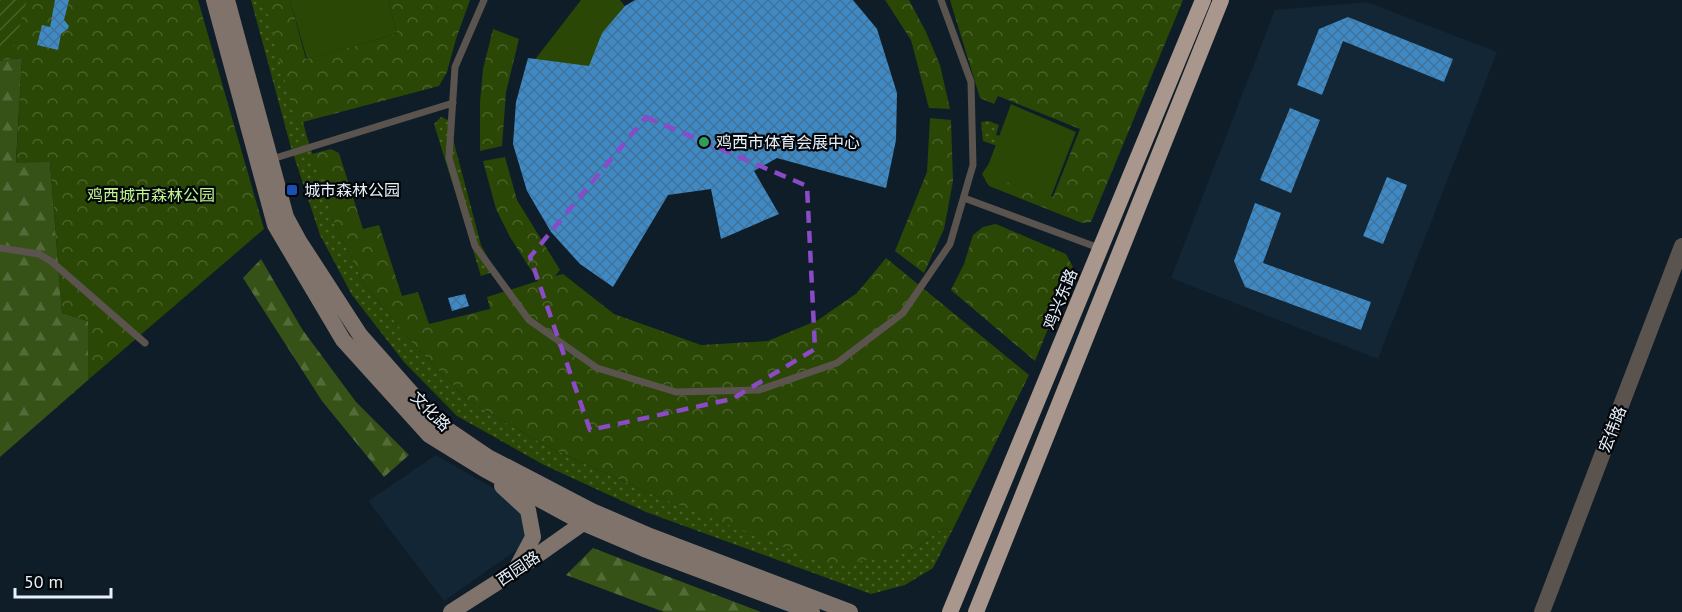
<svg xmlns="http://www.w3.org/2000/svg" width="1682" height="612" font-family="'PT Sans','Noto Sans SC',sans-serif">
	<defs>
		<pattern id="grass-dots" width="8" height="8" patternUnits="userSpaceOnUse" patternTransform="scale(1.5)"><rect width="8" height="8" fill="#2b4705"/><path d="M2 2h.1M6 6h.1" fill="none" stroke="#4a622a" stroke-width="1.8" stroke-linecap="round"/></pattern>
		<pattern id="forest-firs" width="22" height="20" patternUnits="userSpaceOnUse" patternTransform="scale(1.5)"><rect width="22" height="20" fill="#375216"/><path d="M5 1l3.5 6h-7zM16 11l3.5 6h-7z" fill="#546b39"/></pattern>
		<pattern id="park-crowns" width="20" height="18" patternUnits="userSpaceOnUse" patternTransform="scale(1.5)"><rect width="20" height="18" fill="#2b4705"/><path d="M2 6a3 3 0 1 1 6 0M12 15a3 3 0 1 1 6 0" fill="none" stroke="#4a622a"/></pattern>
		<pattern id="garden-furrows" width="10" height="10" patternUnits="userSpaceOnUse" patternTransform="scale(1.5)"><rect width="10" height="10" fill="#2b4705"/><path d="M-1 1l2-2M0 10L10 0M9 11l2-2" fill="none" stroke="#4a622a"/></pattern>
		<pattern id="building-cross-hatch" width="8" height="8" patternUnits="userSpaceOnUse" patternTransform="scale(1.5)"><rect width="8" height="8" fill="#3f8ac4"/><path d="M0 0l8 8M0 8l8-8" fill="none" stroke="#41739a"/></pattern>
	</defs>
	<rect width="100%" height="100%" fill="#0f1d28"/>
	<path fill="#122635" d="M1367 2 1497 52 1378 359 1171 278 1275 10Z
		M436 455 505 495 523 511 525 544 444 601 368 501Z"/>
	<path fill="url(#grass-dots)" d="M251 0H271L307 137 335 225 364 284 414 345 469 401 546 446 651 494 694 511 909 553 943 528 952 531 933 568 905 585 871 594 646 512 544 465 457 416 404 362 352 295 320 235 290 144Z
		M441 117 448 120 481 245 495 271 481 276 434 124Z
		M989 121 999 125 996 135 1009 139 1006 149 983 141 981 122Z"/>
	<path fill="url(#forest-firs)" d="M22 58 16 162H50L62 313 88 321V380L0 457V61Z
		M261 259 302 329 356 402 409 455 384 477 322 401 243 278Z
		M593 548 761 612H664L566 575Z"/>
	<path fill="url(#park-crowns)" d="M0 0H198L264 229 88 380V321L62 313 50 162 16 163 22 58 0 61Z
		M264 0H290L306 59 397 34 388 0H470L456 39 447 72 439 86 299 123 293 112Z
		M885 0H909L926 32 940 65 950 109 929 108 911 40Z
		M950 0H1183L1091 222 1082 223 989 186 982 174 990 162 999 175 1053 197 1080 129 998 96 994 104 980 98Z
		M493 29 519 39 506 92 502 146 480 151V102L483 69Z
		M930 118 951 120 953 181 944 229 924 273 895 251 927 172Z
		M331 149 339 153 363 229 379 225 402 296 418 292 429 324 490 309 487 297 538 281 510 237 496 209 483 161 505 157 517 200 560 270 555 276 563 274 614 314 701 345 768 341 818 320 857 293 886 258 1029 375 952 531 943 528 909 553 831 566 651 494 546 446 469 401 414 345 364 284 335 225 312 154Z
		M996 224 1066 254 1073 267 1035 361 951 290 964 264 973 235 983 227Z"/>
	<path fill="url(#garden-furrows)" d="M0 0H27L14 46 0 48Z"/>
	<path fill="#2b4705" d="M290 0H388L397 34 307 59Z
		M581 0H620L642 27 597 83 533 62Z
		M1011 104 1076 132 1050 199 985 174Z"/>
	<path fill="url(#building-cross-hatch)" d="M55 0H69L64 20 69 26 68 29 61 34 58 50 37 45 42 25 50 27Z
		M635 0H853L877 29 897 93 896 140 886 188 777 158 754 171 779 214 721 239 711 189 668 195 613 287 580 264 551 232 527 191 513 144 516 102 528 58 589 66 602 33 625 6Z
		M1348 17 1453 59 1444 82 1343 41 1322 95 1297 85 1319 29Z
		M1290 108 1320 120 1291 193 1260 180Z
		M1387 177 1407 185 1383 244 1363 236Z
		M1255 203 1281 213 1263 263 1371 302 1361 330 1245 287 1234 261Z
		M465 294 469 306 452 311 448 298Z"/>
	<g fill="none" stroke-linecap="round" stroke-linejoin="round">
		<path stroke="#5b534e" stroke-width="7" d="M484 0 455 67 449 158 475 246 529 320 597 368 676 392 759 390 837 363 903 313 950 244 973 165 971 82 941 0
			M272 159 453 103
			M964 198 1099 248
			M0 248 39 254 52 262 145 343"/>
		<path stroke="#5b534e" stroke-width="16" d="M1542 612 1682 246"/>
		<path stroke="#80736b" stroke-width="16" d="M214 0 275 225 343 340 429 435 484 469 583 523 644 549 812 612
			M227 0 286 217 299 241 360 335 438 423 488 457 592 511 650 536 850 612
			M502 486 528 510 533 537 517 567
			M451 612 515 571 583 523"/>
		<path stroke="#a9968c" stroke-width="16" d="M950 612 1203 0
			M976 612 1221 0"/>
	</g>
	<path fill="none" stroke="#8b4ac8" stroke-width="4.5" stroke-dasharray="12 8" stroke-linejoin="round" d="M646 117 807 186 815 349 732 399 590 430 530 257Z"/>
	<circle fill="#2e9e5b" stroke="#03070b" stroke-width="2" cx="704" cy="142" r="6"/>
	<rect fill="#1a4fb4" stroke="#03070b" stroke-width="2" x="286" y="184" width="12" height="12" rx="3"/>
	<g text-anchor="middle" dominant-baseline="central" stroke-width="4.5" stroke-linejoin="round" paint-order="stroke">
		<g font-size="16" fill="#e8f1f9" stroke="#03070b" text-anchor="start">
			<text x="716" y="142">鸡西市体育会展中心</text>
			<text x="304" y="190">城市森林公园</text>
		</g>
		<g font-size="16" fill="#c0f68d" stroke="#03070b">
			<text x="151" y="195">鸡西城市森林公园</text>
		</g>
		<g font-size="16" fill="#e8f1f9" stroke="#03070b">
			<text transform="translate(1060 299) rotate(-68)">鸡兴东路</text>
			<text transform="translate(431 411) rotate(45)">文化路</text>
			<text transform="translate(1612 429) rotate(-69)">宏伟路</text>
			<text transform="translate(518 568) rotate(-34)">西园路</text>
		</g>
	</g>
	<path d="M15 588v9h96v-9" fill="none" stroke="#e8f1f9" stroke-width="3"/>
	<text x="24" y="588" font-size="18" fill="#e8f1f9" stroke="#03070b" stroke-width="4.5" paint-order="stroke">50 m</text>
</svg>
